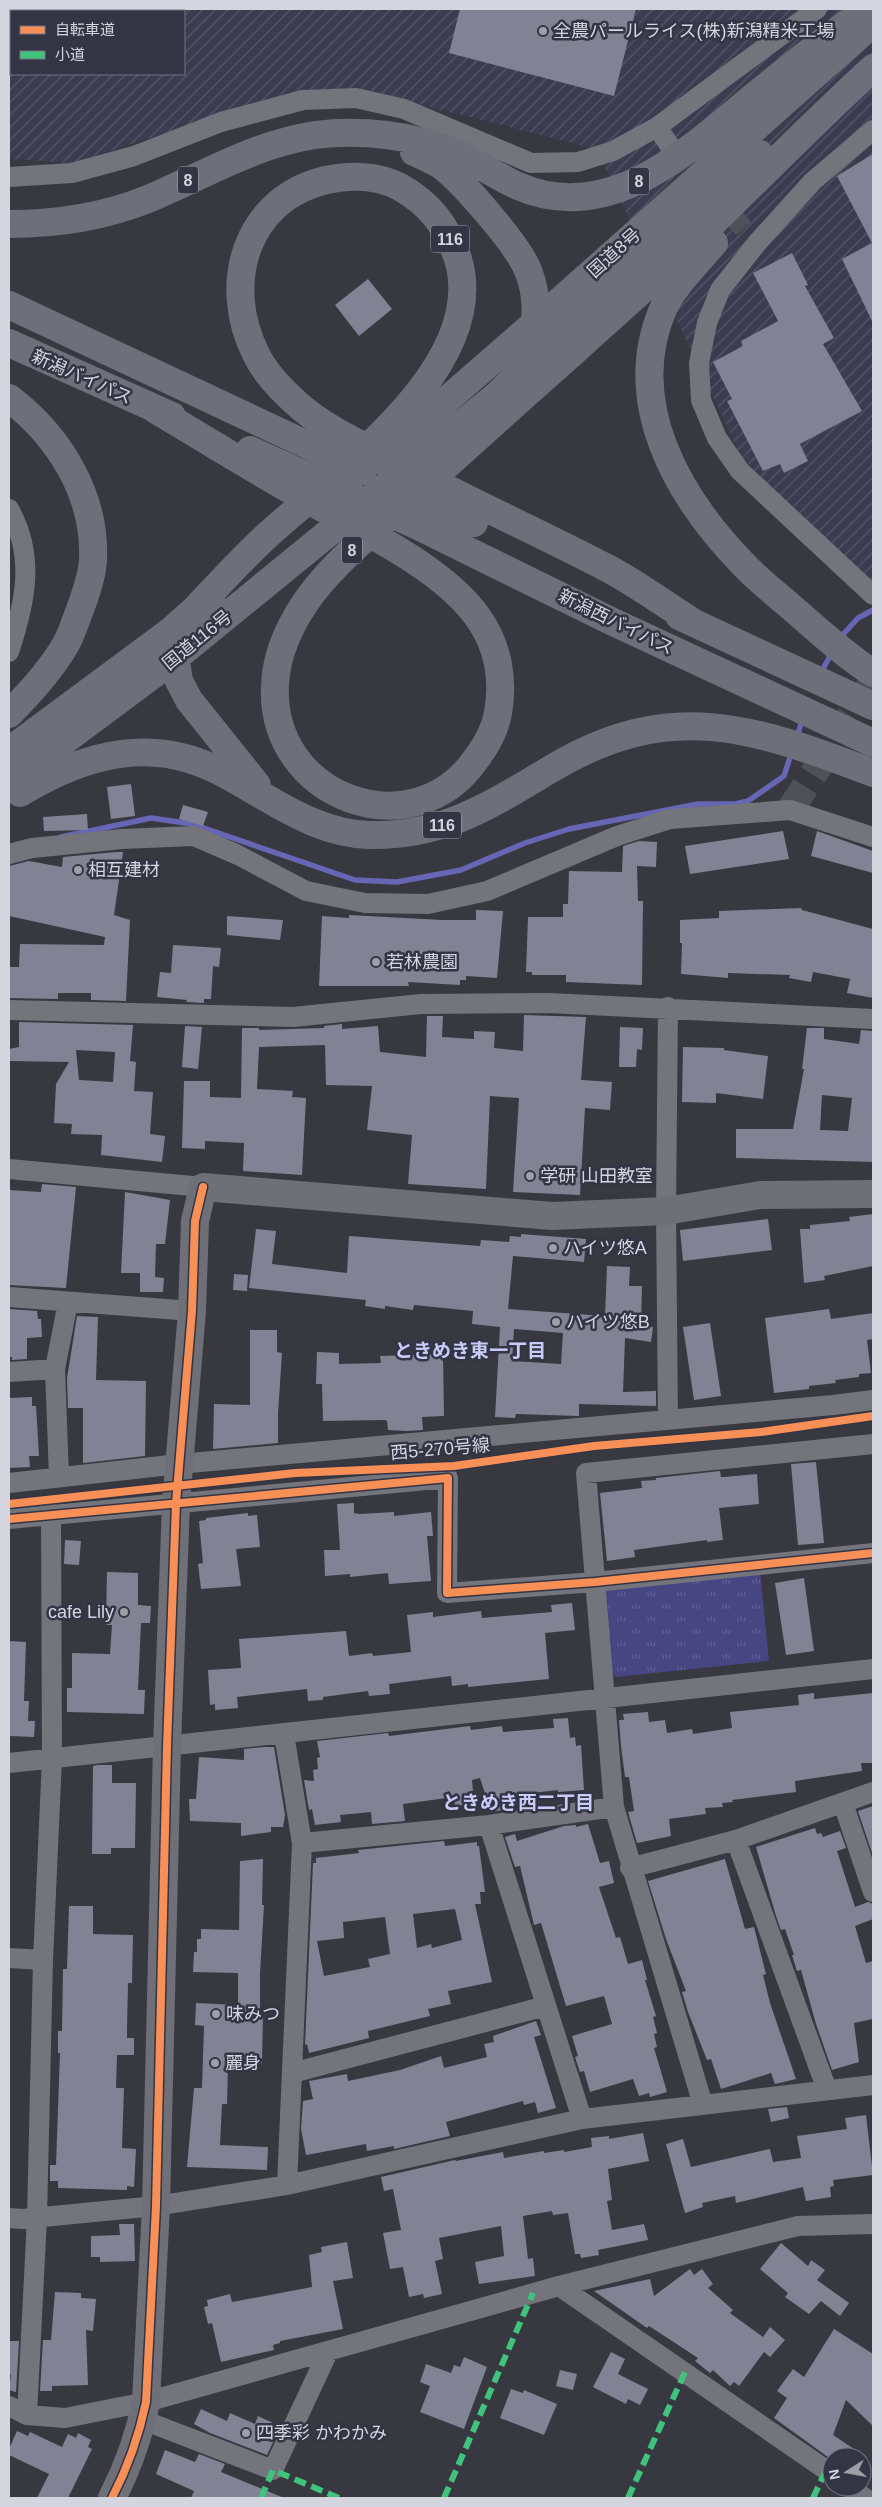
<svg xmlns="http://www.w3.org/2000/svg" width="882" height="2507" font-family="Helvetica,'Noto Sans JP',sans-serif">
	<defs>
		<pattern id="industrial-furrows" width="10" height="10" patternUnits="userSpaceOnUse" patternTransform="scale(1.25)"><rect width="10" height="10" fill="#3a3c50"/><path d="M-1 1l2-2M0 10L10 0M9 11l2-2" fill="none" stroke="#565769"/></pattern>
		<pattern id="park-tufts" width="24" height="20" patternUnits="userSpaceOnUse" patternTransform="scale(1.25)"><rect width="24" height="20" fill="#474582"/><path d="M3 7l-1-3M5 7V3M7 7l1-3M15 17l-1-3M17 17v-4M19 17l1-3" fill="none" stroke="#615f93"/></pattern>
	</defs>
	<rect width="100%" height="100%" fill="#373840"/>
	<path fill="url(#industrial-furrows)" fill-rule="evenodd" d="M9 9H873V582L775 498 739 452 596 149 359 89 237 110 73 163 9 159ZM11 11H184V74H11Z"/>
	<path fill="url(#park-tufts)" d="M760 1571 769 1661 616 1677 609 1671 602 1595 608 1587Z"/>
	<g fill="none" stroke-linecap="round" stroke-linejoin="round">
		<path stroke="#6766b4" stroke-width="5.5" d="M839 639 858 618 873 610
			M820 674 833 651
			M797 737 803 717
			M61 837 151 818 192 824 355 880 397 882 461 870 525 843 569 829 698 804H735L748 801 784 776 792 751"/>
	</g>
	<path fill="#818294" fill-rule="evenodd" d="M460 9H636L614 96 449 53Z
		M873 154V323L842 259 872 243 837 176Z
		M792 253 808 285 805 286 834 338 823 344 862 411 800 444 808 461 784 473 780 464 763 471 727 401 732 399 713 362 743 346 741 341 778 321 753 273Z
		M368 279 392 309 359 336 335 305Z
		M131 784 135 816 111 819 107 787Z
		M183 805 208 812 203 826 179 819Z
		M87 814 88 830 44 831 43 817Z
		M783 831 789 859 690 874 685 846Z
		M817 831 873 851V873L811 856Z
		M639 841 657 842 656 867 637 866 638 901H643L642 985 566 982V975H532V972H526L528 917H563V904H568L569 871 622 872 623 846Z
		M116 852H123L114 915 130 920 126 1001 91 1000V993H58V999L9 998V967H19L20 944 104 945 105 937 9 916V866L29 861 62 867 63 857Z
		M801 908 802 910 873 929V998L847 993 850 979 813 972 811 982 789 978 790 975 728 973V978L681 974 682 943H680V920L719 918V911Z
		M476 910 503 911 497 978 466 976V980H460V985L408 982 409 986H319L322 916 349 918V915L442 920H476Z
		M227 916 283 920 280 940 227 935Z
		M173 945 221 948 219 967 213 966 211 999H204V1003L186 1002 187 1000 157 997 160 972 171 973Z
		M524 1015 586 1017 581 1080 612 1082 610 1110 585 1108 580 1195 513 1192 519 1098 490 1096 486 1189 408 1184 412 1135 367 1130 372 1086 326 1085 325 1045 259 1047 257 1089 293 1091 292 1097 306 1098 302 1175 243 1171 244 1143 205 1141V1149L182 1148 184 1081H210V1097L241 1098 242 1028H259V1030L324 1028V1026L342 1024V1029L378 1026 380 1052 426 1057 427 1016H443L442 1037 474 1039V1031L495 1032 494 1048 523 1051Z
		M19 1022 133 1025 130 1061 136 1062 134 1091 153 1092 150 1134 165 1136 162 1162 101 1155 102 1135 71 1134 72 1124 54 1123 56 1084 69 1062 9 1061V1049L19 1047ZM76 1050 115 1052 113 1082 79 1080Z
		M185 1026 202 1027 198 1069 182 1067Z
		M620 1027 643 1028 642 1050 637 1049 636 1067H619Z
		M807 1028H824V1039L859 1044 861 1030 873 1031V1162L736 1158V1129H793L804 1069H802ZM822 1095 852 1098 848 1131 820 1130Z
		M683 1047 724 1048V1050L768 1056 763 1099 716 1093V1103L682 1102Z
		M42 1184 76 1187 66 1288 9 1285V1190L41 1192Z
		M125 1192 170 1200 165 1244H156L155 1277 164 1278 163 1292H140V1273H121Z
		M873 1214V1266L824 1276 825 1280 804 1283 800 1229H810V1225L850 1221 849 1217Z
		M768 1219 772 1250 683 1261 680 1230Z
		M256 1229 276 1231 272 1264 347 1273 349 1236 480 1246 481 1240 509 1242 510 1236 521 1237V1234L586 1239 584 1262 513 1256 508 1309 605 1316 607 1266 630 1267 629 1286H642L641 1325 653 1327 651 1342 625 1338 623 1392 656 1391V1406L579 1404V1416L516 1414 515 1418 495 1417 500 1327 472 1324 473 1311 414 1305 413 1310 385 1306V1309L365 1306 366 1300 249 1288ZM514 1329 563 1333 561 1364 512 1361Z
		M234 1274 248 1275 247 1291 233 1290Z
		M9 1309 37 1311 38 1319H41L42 1337 27 1338V1359L12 1360V1357H9Z
		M829 1309 831 1319 873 1313V1339L867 1340 871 1373 859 1374V1377L835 1380 836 1383 809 1386V1389L774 1393 765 1318Z
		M77 1316 98 1317 96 1380 146 1381 145 1456 83 1463V1408H68L67 1378Z
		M710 1323 721 1396 694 1400 683 1327Z
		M250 1330H277V1352L282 1353 278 1414V1443L213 1449 214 1404 250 1405Z
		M317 1352 339 1353V1364L381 1363 380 1356 443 1354 444 1416 422 1417 423 1430 407 1431 388 1430 387 1421 385 1420 323 1421 322 1384H316Z
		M32 1397V1406H36L39 1456H29L30 1467 9 1468V1398Z
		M816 1462 824 1543 798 1545 791 1464Z
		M720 1471 721 1477H724L757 1474 759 1504 719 1508 723 1540 707 1542V1540L634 1550 635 1557 607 1561 600 1493 642 1488 641 1481 656 1480V1478Z
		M354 1503V1513L359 1514 394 1512V1516L431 1512 433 1536H427L431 1581 389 1584 388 1573 350 1577V1574L325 1576 324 1550H340L337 1504Z
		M248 1513V1516L257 1515 260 1547 236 1549 241 1586 201 1589 198 1564 203 1563 199 1521 206 1520V1518Z
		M65 1540 81 1541 79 1565 64 1564Z
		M107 1572 138 1573V1605L151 1606 150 1623H141L138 1690H145L144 1714 67 1712V1688H72V1653L110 1654 112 1625H106Z
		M804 1578 814 1651 786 1655 775 1583Z
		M572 1603 575 1630 545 1633 549 1679 468 1687V1684L452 1686 451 1676 389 1684 390 1694 369 1696 368 1691 323 1697V1700L308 1701 307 1689 237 1697 238 1708 215 1710V1704L210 1705 208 1670 241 1668 239 1639 346 1631 349 1656 372 1653 373 1656 411 1652 407 1615 433 1612V1617L481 1611 482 1618 552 1612 551 1605Z
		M9 1641 26 1642 24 1701H29L28 1721H35L34 1737 9 1736Z
		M814 1693V1699L873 1693V1763H861L862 1771 795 1781 796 1792 732 1800 733 1802 722 1803 723 1807 705 1808 706 1814 669 1819 671 1836 637 1843 628 1812 634 1811 629 1777H625L621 1746 619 1720H624L623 1714 648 1712 649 1722 665 1720 667 1733 692 1729 693 1734 732 1728 730 1712 799 1705 798 1695Z
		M568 1718 570 1738 575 1737 576 1746 581 1745 584 1790 558 1792V1790L506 1796 508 1809 491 1812 480 1778 472 1780 474 1804 455 1806 454 1797 403 1804 405 1821 372 1824 371 1812 340 1815 341 1822 315 1825 312 1809 309 1810 304 1780 314 1781 313 1770 318 1769 317 1758 320 1757 317 1741 388 1733 389 1736 470 1726 471 1730 502 1726 503 1732 554 1728 553 1719Z
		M264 1747H274L285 1815 283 1827H271V1832L241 1836V1823L190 1821 189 1799H196L199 1757 244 1760V1749Z
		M97 1765H112V1783H136L135 1848H111V1854H92L93 1766Z
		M873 1806V1856L858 1811Z
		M588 1824 600 1863 609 1861 614 1883 599 1887 616 1938 620 1937 628 1964 642 1960 647 1980H645L656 2016 653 2017 657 2033 654 2034 657 2047 654 2048 667 2092 650 2097 649 2093 639 2096 633 2079 590 2092 584 2071 580 2072 575 2057 578 2056 572 2036 612 2024 604 1996 566 2006 541 1923 534 1925 520 1866 515 1867 505 1837 515 1834 517 1841 564 1826 576 1825V1827Z
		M815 1828 817 1834 821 1833 823 1837 840 1831 846 1848 837 1851 855 1907 868 1902 873 1904V1919L855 1926 866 1963 873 1961V2019L854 2023 859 2062 832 2070 816 2024 801 1970 797 1971 792 1955H794L785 1929 781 1930 776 1916 756 1847Z
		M444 1841 445 1846 477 1842V1846H479L485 1892H480L481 1904H475L492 1982 448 1991 451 2004 428 2009 430 2016 368 2031 369 2038 309 2053 307 2044 305 2045 313 1863H316V1858L359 1853 358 1850ZM455 1909 462 1940 432 1948 431 1944 417 1948 413 1914ZM385 1917 390 1954 368 1959 370 1967 324 1976 317 1941 344 1938 343 1922Z
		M263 1859 262 1905H264L260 1973V2013H263L262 2063 248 2066 228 2065 227 2104H222L220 2145 268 2147 267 2170 187 2167 194 2088H202L204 2026 195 2025 196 2003 238 2005V1973L193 1972 194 1952H197V1939H201V1929L239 1930 240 1861Z
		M725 1859 745 1929 754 1927 766 1974 763 1975 770 2003 796 2079 775 2084 771 2073 721 2089 711 2059 707 2060 688 2012 682 1992 686 1991 666 1939 648 1881Z
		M69 1906H93V1934L133 1935 132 1983H128L127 2030V2038H134V2055H117L116 2088H124L122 2148 136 2149 134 2187 127 2186V2190L58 2188V2181H50V2165H56L60 2053H58V2031H62L63 1969H67Z
		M536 2021 541 2035 534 2037 556 2108 538 2113 535 2102 524 2105 523 2101 446 2122 450 2136 394 2149V2146L367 2151 366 2144 306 2155 301 2129 303 2101 313 2099 309 2081 347 2074 348 2081 400 2070 441 2056 444 2068 487 2057 484 2044 494 2042 493 2036Z
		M787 2107 789 2118 771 2122 768 2109Z
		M866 2115 873 2175 833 2180 834 2186 830 2187 831 2197 806 2201 803 2187 736 2203 735 2196 702 2203 703 2207 685 2213 666 2144 683 2139 691 2167 770 2149 773 2162 801 2158 797 2136 847 2129 845 2118Z
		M643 2133 649 2161 608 2169 612 2200 607 2201 612 2230 644 2224 648 2240 598 2250 599 2255 581 2258 580 2254H575L568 2213 553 2215 552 2211 523 2216 528 2259 533 2258 535 2276 479 2284 475 2262 504 2256 501 2226 439 2238 443 2259 435 2261 442 2294 424 2298 423 2294 409 2297 403 2267 390 2269 383 2233 401 2230 393 2189 384 2191 381 2177 455 2160 456 2161 503 2152 504 2158 544 2151V2153L564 2150V2152L592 2147 591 2138 609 2136V2139Z
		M119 2224H134L135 2261 100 2262V2257H91V2236L120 2235Z
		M347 2242 353 2278 333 2281 343 2329 280 2341V2343L273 2345 274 2350 221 2362 212 2323 208 2324 204 2307 208 2306 207 2300 230 2294 232 2302 312 2287 309 2255 322 2252 321 2247Z
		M781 2243 808 2266 811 2260 825 2270 817 2280 849 2303 840 2316 821 2301 809 2314 785 2297 788 2293 760 2269Z
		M690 2269 694 2275 702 2269 713 2284 708 2288 733 2310 730 2313 763 2337 770 2327 785 2340 770 2357 764 2352 739 2386 734 2382 730 2386 713 2370 710 2373 695 2361 698 2358 649 2326 647 2328 594 2291 650 2279 654 2296Z
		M55 2292 81 2293V2298L96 2299 93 2331 86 2330 88 2385 52 2386V2391H40L43 2340H51Z
		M834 2329 873 2354V2426L846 2400 833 2435 866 2457H828L774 2418 787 2398 777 2391 793 2369 804 2377Z
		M9 2341H19L16 2392 9 2390 11 2375 9 2374Z
		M611 2352 625 2359 618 2374 648 2389 640 2405 628 2399 626 2404 593 2387Z
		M464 2357 487 2367 464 2429 420 2412 430 2386 420 2382 426 2364 451 2373 454 2365 460 2367Z
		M560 2370 577 2374 573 2390 556 2386Z
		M511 2389 523 2393 524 2390 557 2404 544 2435 500 2418Z
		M201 2409 227 2421 230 2413 255 2424 258 2416 273 2423 268 2435 275 2438 267 2455 210 2433 194 2424Z
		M17 2431 28 2436 30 2432 62 2447 68 2434 76 2438 78 2433 91 2440 88 2447 92 2449 68 2498H37L49 2474 9 2455V2449Z
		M165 2450 195 2462 199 2454 225 2464 221 2472 284 2498H191L194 2491 156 2474Z"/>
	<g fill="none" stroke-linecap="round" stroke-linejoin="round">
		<path stroke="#4f5058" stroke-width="20" stroke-dasharray="20 10" stroke-linecap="butt" d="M670 147 746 231"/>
		<path stroke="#4f5058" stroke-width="28" stroke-dasharray="28 14" stroke-linecap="butt" d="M790 810 873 682"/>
		<path stroke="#73747c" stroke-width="20" d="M657 127 670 146
			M873 130 813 181 757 243 720 290 707 323 699 363 701 400 717 438 740 471 873 595
			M9 177 72 173 134 156 221 122 303 100 356 98 404 109 531 163 578 162 613 151 657 127 817 9
			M9 509C36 557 25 603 9 652
			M9 854 32 848 122 839 194 836 238 855 306 891 365 903 428 904 487 891 617 836 670 819 790 810 873 837
			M9 1010 293 1017 421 1004 549 1003 873 1019
			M9 1169 203 1187
			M9 1297 192 1311
			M9 1372 55 1369
			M668 1420 666 1211 668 1007
			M59 1477 55 1369 68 1302
			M9 1483 179 1464 833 1405 873 1400
			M9 1519 448 1478 447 1593 595 1582 873 1553
			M284 1734 302 1843 287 2185
			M9 1763C297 1731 585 1700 873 1669
			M843 1803 873 1892
			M489 1825 582 2119
			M736 1840 827 2090
			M302 1843 489 1825 614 1807
			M630 1868 736 1840 873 1792
			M9 1958 43 1960
			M292 2073 546 2006
			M703 2105 614 1807 586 1473 873 1444
			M9 2218 22 2219 156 2206 287 2185 582 2119 873 2085
			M559 2286 832 2474
			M9 2406 27 2415 65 2418 146 2402 559 2286 798 2226 873 2224
			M27 2415 37 2218 43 1960 52 1758 51 1513
			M143 2420 273 2470 328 2352
			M849 2487 865 2498"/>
		<path stroke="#6e6f77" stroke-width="28" d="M112 2498C128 2467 139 2436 146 2402L156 2206 167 1746 176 1503 192 1311 195 1221 203 1187 552 1216 666 1211 760 1195 873 1194"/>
		<path stroke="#6e6f7a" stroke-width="28" d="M414 152C423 156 434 161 442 166 463 182 521 248 529 273 536 292 538 315 532 334
			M9 224C56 224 103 217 148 199 203 176 255 144 315 135 360 129 414 135 455 153 477 162 496 176 518 186 609 226 688 151 752 98 789 68 825 38 865 11
			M714 243C697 263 674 285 663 309 623 403 678 497 743 564 757 579 775 593 791 607 818 630 843 654 873 673
			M9 305 363 471
			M9 343 172 416
			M9 398C59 436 96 495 93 560 92 578 84 599 78 615 74 625 71 635 66 644 51 670 30 693 9 714
			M156 410C205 439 253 469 303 497 358 529 440 565 477 616 498 645 504 679 498 713 495 730 486 746 476 759 413 850 269 798 275 685 276 652 293 618 313 592 343 554 382 524 417 492 468 446 519 400 570 355 603 324 638 295 671 263 739 199 804 131 873 68
			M250 450 418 526 611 621 873 743
			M378 460 535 323 873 23
			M400 489 474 523
			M199 605C222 581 245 555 271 532 339 471 490 365 458 259 447 226 430 204 400 187 378 175 350 175 326 180 245 199 221 285 256 354 265 373 280 388 295 402 326 431 370 448 407 468 473 503 542 534 609 569 639 585 667 606 696 624
			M679 616 873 706
			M173 642 179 681 189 700 257 785
			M9 751 172 630 212 594
			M9 782 174 659 496 396 634 262 760 154
			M20 793C71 762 129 741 189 759 216 767 239 782 263 796 295 815 330 834 369 835 444 836 489 806 551 769 670 698 752 727 873 773"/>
		<path stroke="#40c37c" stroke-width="6" stroke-dasharray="12 6" stroke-linecap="butt" d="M261 2498 273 2470 339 2498
			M444 2498 533 2293
			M628 2498 685 2372
			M813 2498 826 2470"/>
		<g stroke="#333444" stroke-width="11">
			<path id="cycleway" d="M9 1504 295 1473 454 1466 594 1446 761 1432 873 1416
				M9 1519 448 1478 447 1593 595 1582 873 1553
				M112 2498C128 2467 139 2436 146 2402L156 2206 167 1746 176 1503 192 1311 195 1221 203 1187"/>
		</g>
		<use href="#cycleway" stroke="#f78f57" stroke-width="8"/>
	</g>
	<g fill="#9d9ea7" stroke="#333444" stroke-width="2">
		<circle cx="543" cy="31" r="5"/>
		<circle cx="78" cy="870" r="5"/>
		<circle cx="376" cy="962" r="5"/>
		<circle cx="530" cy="1176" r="5"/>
		<circle cx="553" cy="1248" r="5"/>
		<circle cx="556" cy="1322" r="5"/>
		<circle cx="124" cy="1612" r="5"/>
		<circle cx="216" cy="2014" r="5"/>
		<circle cx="215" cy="2063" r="5"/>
		<circle cx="246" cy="2433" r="5"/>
	</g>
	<g text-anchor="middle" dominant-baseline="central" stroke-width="5" stroke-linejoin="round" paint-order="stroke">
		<g fill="#333444" stroke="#a4a5b0" stroke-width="1">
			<rect x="178" y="166.5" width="20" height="27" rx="4"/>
			<rect x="629" y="167.5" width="20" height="27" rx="4"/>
			<rect x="431" y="225.5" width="38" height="27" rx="4"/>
			<rect x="342" y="536.5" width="20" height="27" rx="4"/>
			<rect x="423" y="811.5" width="38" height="27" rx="4"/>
		</g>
		<g font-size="16" font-weight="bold" fill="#d4d5df">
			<text x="188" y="180">8</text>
			<text x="639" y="181">8</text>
			<text x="450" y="239">116</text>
			<text x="352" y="550">8</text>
			<text x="442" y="825">116</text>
		</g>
		<g font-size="18" fill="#d4d5df" stroke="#333444" text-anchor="start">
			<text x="553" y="31">全農パールライス(株)新潟精米工場</text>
			<text x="88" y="870">相互建材</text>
			<text x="386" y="962">若林農園</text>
			<text x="540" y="1176">学研 山田教室</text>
			<text x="563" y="1248">ハイツ悠A</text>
			<text x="566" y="1322">ハイツ悠B</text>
			<text x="114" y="1612" text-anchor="end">cafe Lily</text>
			<text x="226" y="2014">味みつ</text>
			<text x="225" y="2063">麗身</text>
			<text x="256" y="2433">四季彩 かわかみ</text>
		</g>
		<g font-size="18" fill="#d4d5df" stroke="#333444">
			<text transform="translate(614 253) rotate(-42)">国道8号</text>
			<text transform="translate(82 377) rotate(24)">新潟バイパス</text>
			<text transform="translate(616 622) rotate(26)">新潟西バイパス</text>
			<text transform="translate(197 640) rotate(-39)">国道116号</text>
			<text transform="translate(440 1449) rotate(-5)">西5-270号線</text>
		</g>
		<g font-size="19" font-weight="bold" fill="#c9ccf7" stroke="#333444">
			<text x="470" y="1350">ときめき東一丁目</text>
			<text x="518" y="1802">ときめき西二丁目</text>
		</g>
	</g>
	<rect width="882" height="2507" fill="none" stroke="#d4d5df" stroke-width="20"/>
	<rect x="10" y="10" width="175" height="65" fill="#333444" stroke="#737482"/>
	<rect x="20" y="26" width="25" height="8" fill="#f78f57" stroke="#737482"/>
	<text x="55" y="35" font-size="15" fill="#d4d5df">自転車道</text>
	<rect x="20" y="51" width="25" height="8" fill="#40c37c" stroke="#737482"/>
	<text x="55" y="60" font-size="15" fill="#d4d5df">小道</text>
	<g transform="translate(847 2472) rotate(259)"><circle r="24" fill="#333444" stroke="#737482"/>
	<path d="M0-4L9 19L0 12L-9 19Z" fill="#9d9ea7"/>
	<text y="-8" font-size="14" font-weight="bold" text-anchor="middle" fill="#d4d5df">N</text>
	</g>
</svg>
